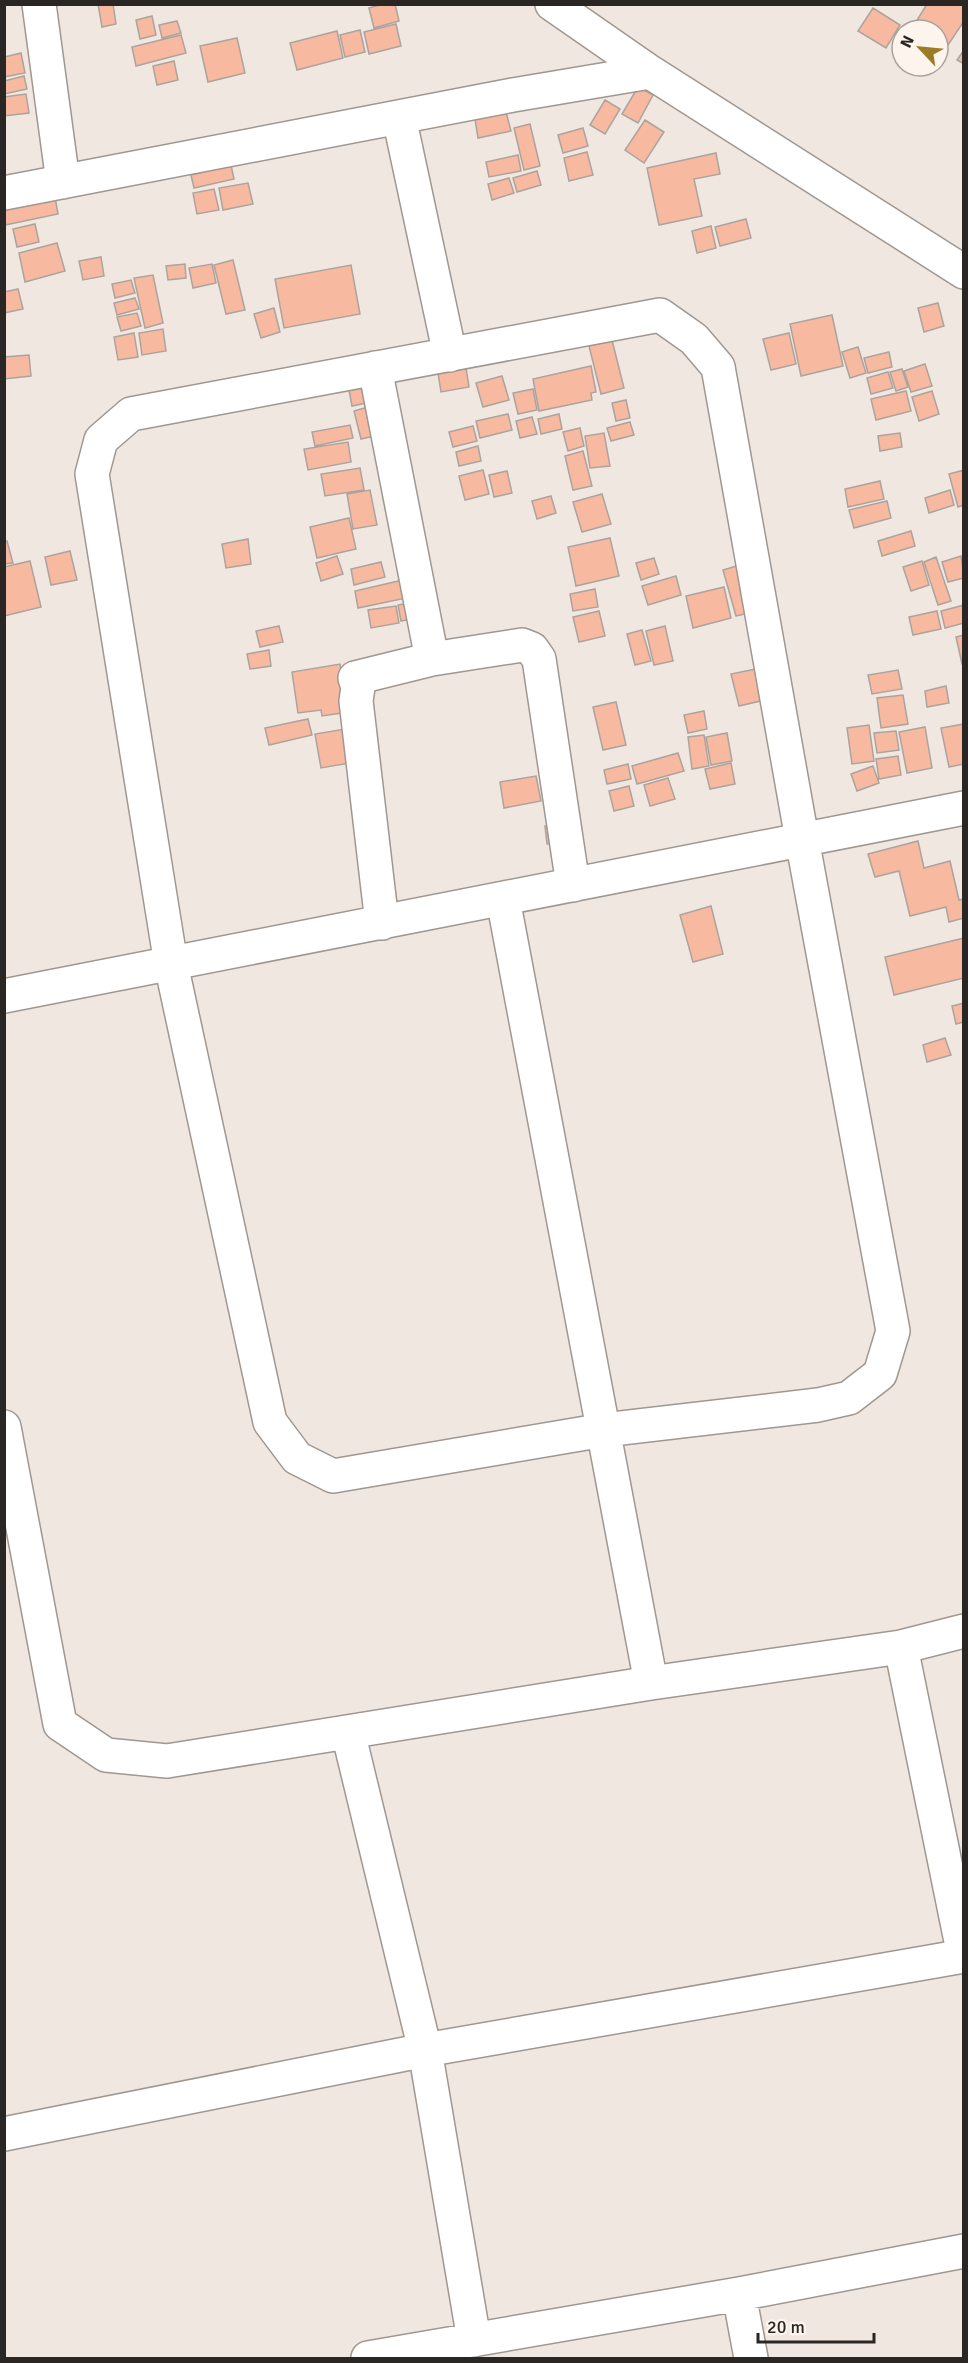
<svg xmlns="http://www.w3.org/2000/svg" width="968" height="2363" font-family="Signika,sans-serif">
	<rect width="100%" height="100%" fill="#f0e8e0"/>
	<path fill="#f7b9a0" stroke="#ada39e" stroke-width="1.5" d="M98 4H113L116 24 102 27Z
		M383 4H395L399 21 374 28 369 8Z
		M927 4H964V21L946 48 938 43V30H921L914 25Z
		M873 8 900 25 886 48 858 31Z
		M152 16 156 35 140 39 136 20Z
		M177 21 181 33 162 38 159 25Z
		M396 24 401 46 369 54 364 32Z
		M360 30 365 52 345 57 340 35Z
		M337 31 343 58 297 70 290 43Z
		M181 35 186 53 136 66 132 47Z
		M237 38 245 73 208 82 200 46Z
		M964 50V64L957 60Z
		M21 53 25 73 4 77V57Z
		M174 61 178 80 157 85 153 66Z
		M24 76 27 89 4 94V81Z
		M638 87 653 95 638 123 622 114Z
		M26 94 29 113 4 116V97Z
		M605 100 620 109 605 134 590 125Z
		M506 112 511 131 478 138 475 119Z
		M645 120 664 132 644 163 625 150Z
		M530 124 540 166 524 170 514 128Z
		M583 128 588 146 563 153 558 135Z
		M587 152 593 175 569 181 564 158Z
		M716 153 720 174 694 179 702 216 659 225 647 168Z
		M518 155 521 171 489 177 486 162Z
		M231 165 234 179 194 188 191 175Z
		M537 171 541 185 517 192 513 178Z
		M509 178 514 193 492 200 488 184Z
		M248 183 253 204 223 210 219 188Z
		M214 189 219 210 197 214 193 193Z
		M55 197 58 214 5 225 4 207Z
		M746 219 751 238 720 246 715 227Z
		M35 224 39 242 17 247 13 229Z
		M711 226 716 248 697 253 692 231Z
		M57 243 65 271 25 282 19 253Z
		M101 257 104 276 83 280 79 261Z
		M233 260 245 310 226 314 214 265Z
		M185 264 186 278 168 280 166 266Z
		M212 264 216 283 193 288 189 268Z
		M351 265 360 314 284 328 275 279Z
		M153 275 163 323 145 328 134 278Z
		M131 280 135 293 115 298 112 284Z
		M18 289 23 309 4 313V292Z
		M135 298 139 309 117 315 114 303Z
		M938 303 944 326 924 332 918 308Z
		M274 308 280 332 261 338 254 314Z
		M137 313 141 326 121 331 117 317Z
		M832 315 843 366 801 376 790 324Z
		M163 329 166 351 142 355 139 333Z
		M134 333 138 357 118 360 114 337Z
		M789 333 796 364 771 370 763 339Z
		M612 340 624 388 601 394 589 346Z
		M858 347 866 373 850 378 842 352Z
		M889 352 892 367 868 373 864 358Z
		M29 355 31 376 4 379V357Z
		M925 364 932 386 911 392 904 371Z
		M591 366 596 392 591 393 592 400 539 411 533 379Z
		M466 368 469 387 441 392 438 373Z
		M902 369 908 387 896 391 890 372Z
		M888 372 893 388 871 394 867 378Z
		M502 376 509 400 483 407 476 383Z
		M374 386 376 401 352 406 349 390Z
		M533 389 537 410 518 414 513 393Z
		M906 391 911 411 876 420 871 399Z
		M932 391 939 414 919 421 912 397Z
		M626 400 630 418 616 421 612 403Z
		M375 405 383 434 361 439 354 411Z
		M508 414 512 430 480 438 476 421Z
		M559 414 562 429 541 434 538 419Z
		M532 417 537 434 520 438 516 421Z
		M630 422 634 435 611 441 607 428Z
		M350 425 353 438 315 446 312 432Z
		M473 426 477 441 453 447 449 432Z
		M580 428 584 446 568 451 563 432Z
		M604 433 610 466 590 468 585 436Z
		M900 433 902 447 880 451 878 436Z
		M348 442 351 462 308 470 304 449Z
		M478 446 481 461 459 466 456 452Z
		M583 451 592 486 573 490 565 456Z
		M360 468 364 490 325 496 321 474Z
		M483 470 489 494 465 500 459 476Z
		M964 470V505L958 507 949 474Z
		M507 471 512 493 494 497 489 475Z
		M880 481 884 499 848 507 845 489Z
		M370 490 377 525 353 529 347 494Z
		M950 490 954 505 929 513 925 498Z
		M602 494 611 524 582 532 573 502Z
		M551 496 556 513 537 519 532 501Z
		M887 501 891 518 854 528 849 510Z
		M349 518 356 549 317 558 310 527Z
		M911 531 915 546 882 556 878 541Z
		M610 538 619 576 576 586 568 547Z
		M248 539 251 564 226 568 222 544Z
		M7 541 13 563 4 564V542Z
		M70 551 77 580 51 585 45 557Z
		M337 556 343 574 321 581 316 563Z
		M961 556 964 578 948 582 942 562Z
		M936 557 951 601 938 605 924 562Z
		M654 558 659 574 641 580 636 563Z
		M30 561 41 607 4 616V567Z
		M922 561 929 585 911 591 903 567Z
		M381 562 385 577 354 585 351 569Z
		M740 565 753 612 736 616 723 570Z
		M676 576 681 595 648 605 642 586Z
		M407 579 411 597 358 608 355 591Z
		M724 587 731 618 693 628 686 596Z
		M595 589 598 607 573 611 570 594Z
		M414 602 416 618 401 621 398 605Z
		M964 605V623L945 628 941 611Z
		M396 606 399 623 371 628 368 610Z
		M599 611 605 636 579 642 573 617Z
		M937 611 941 629 913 635 909 617Z
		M279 626 283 642 260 647 256 631Z
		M665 626 673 661 654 665 646 631Z
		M642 630 651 661 635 665 627 634Z
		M964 635V664H962L956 637Z
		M269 650 271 666 250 669 247 654Z
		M340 664 348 712 322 716 321 710 298 713 292 672Z
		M765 667 773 698 739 706 731 674Z
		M898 670 902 689 872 694 868 675Z
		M946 686 949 703 927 707 925 691Z
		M903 695 908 724 881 728 877 698Z
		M616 702 626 745 603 750 593 707Z
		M704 711 707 729 688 733 684 715Z
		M308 719 312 735 269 745 265 728Z
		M964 724V764L949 767 941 728Z
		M869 725 874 761 852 764 847 728Z
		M925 727 932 768 907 773 899 732Z
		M351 728 356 762 321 768 315 734Z
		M896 731 899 750 877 753 874 733Z
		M727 733 732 761 711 765 706 737Z
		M704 735 709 766 692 769 688 737Z
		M678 753 684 771 637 784 632 766Z
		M898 756 901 775 879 779 876 759Z
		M731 763 735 784 710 789 705 769Z
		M628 764 631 779 607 784 604 770Z
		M873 766 879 783 857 791 851 774Z
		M536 776 541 801 504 808 500 782Z
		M668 778 675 799 650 806 644 785Z
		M629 786 634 806 614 811 609 791Z
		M560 824 562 842 547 844 545 826Z
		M918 841 924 868 950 861 959 900 964 899V918L949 922 946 907 910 916 899 871 875 877 868 854Z
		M711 906 723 954 693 962 680 915Z
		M964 938V978L894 995 885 957Z
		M964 1003V1022L956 1024 952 1006Z
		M945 1038 951 1055 927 1062 923 1045Z"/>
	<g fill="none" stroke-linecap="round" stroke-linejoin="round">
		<g stroke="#9f9790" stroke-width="36">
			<path id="minor" d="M39 4 63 182
				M552 4 650 72 964 272
				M399 117 450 355
				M4 193 513 95 650 72
				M660 315 694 339 718 367 802 839 893 1331 880 1374 849 1398 818 1405 604 1430 333 1476 297 1458 270 1422 171 964 92 474 101 440 131 414Z
				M375 368 432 659
				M503 899 651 1683
				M382 923 356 701 358 687 355 678 432 659 522 645 532 649 539 659 573 885
				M4 996 964 808
				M4 1427 60 1724 106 1755 167 1761 651 1683 901 1647 964 1631
				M901 1647 964 1956
				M348 1732 425 2050 474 2340
				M4 2134 425 2050 964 1956
				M739 2294 751 2358
				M368 2358 739 2294 964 2251"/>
		</g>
		<use href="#minor" stroke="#fff" stroke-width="33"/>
	</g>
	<rect width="968" height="2363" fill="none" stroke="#292623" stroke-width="12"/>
	<g transform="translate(920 48) rotate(296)"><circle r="28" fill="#fdf5ed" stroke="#a8a29c" stroke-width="1.5"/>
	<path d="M0-4.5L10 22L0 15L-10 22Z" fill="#9b7b25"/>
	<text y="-9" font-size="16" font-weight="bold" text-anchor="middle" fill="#292623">N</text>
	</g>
	<path d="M758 2333v9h116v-9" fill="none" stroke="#292623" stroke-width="3"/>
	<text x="767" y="2333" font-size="18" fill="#292623" stroke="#fdf5ed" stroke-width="4.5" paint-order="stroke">20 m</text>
</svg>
